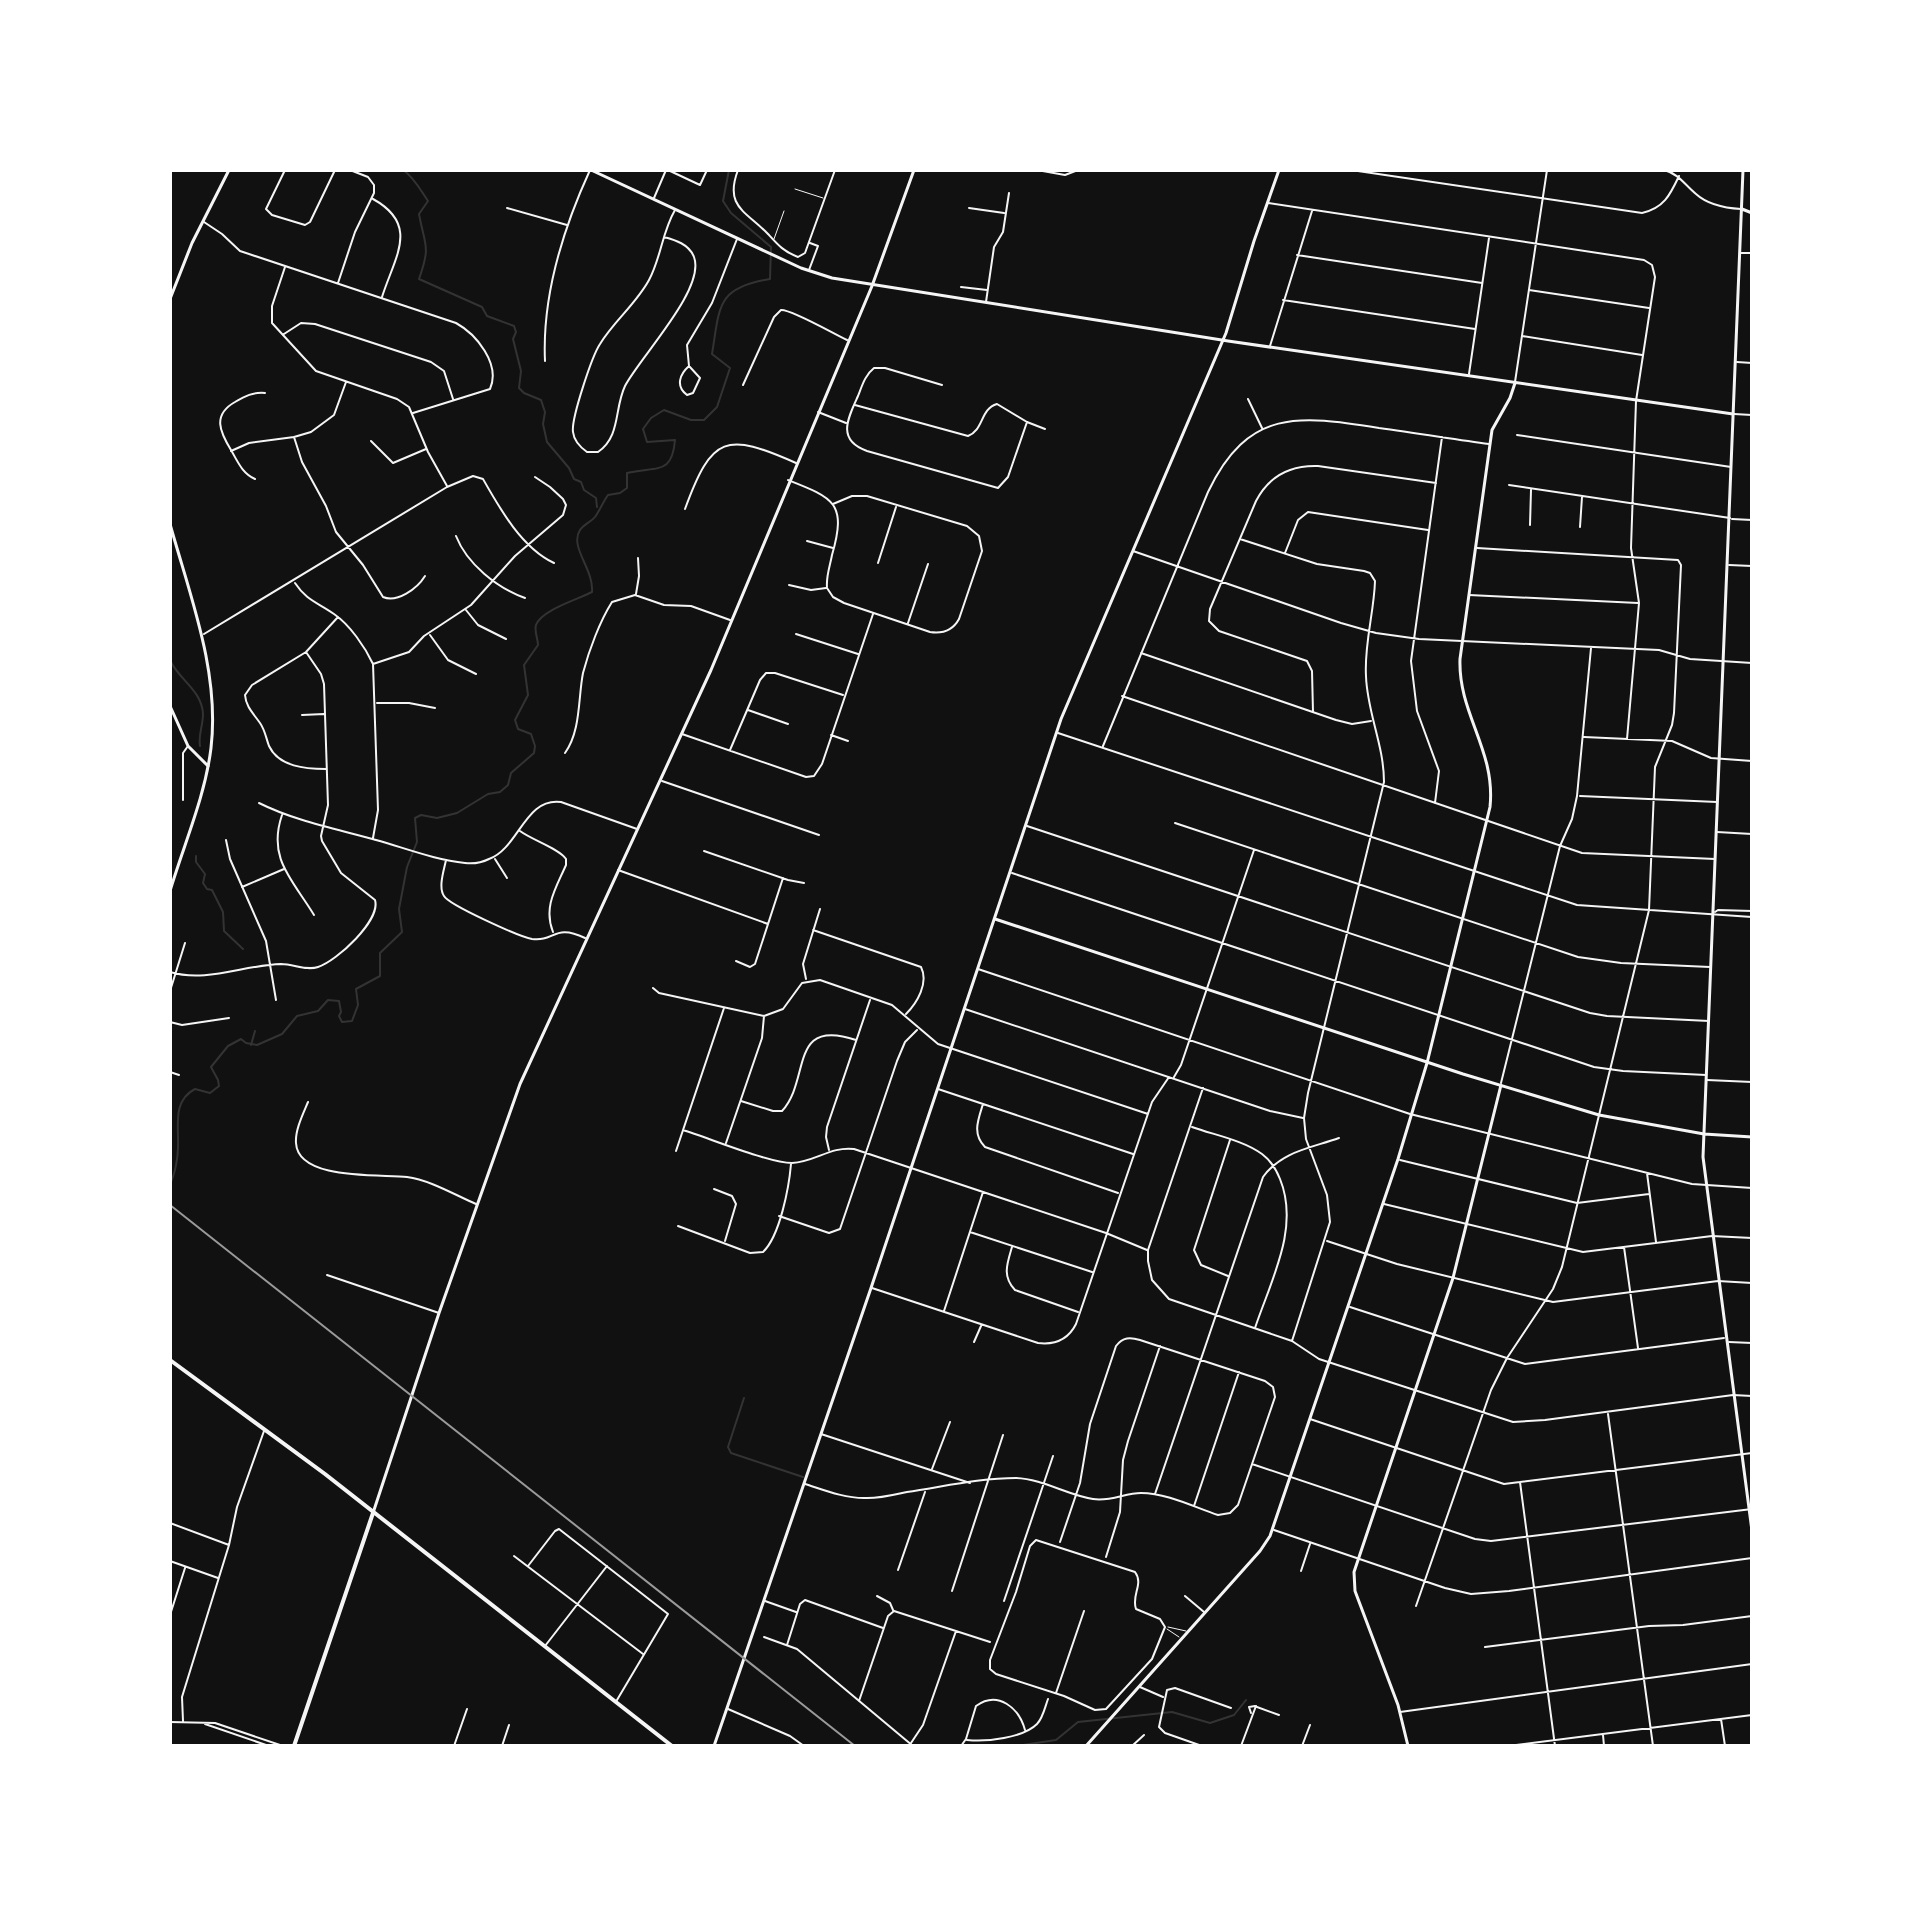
<svg xmlns="http://www.w3.org/2000/svg" width="1922" height="1916" font-family="Manrope,sans-serif">
	<rect width="100%" height="100%" fill="#111"/>
	<g fill="none" stroke-linecap="round" stroke-linejoin="round">
		<path stroke="#333" stroke-width="2" d="M403 170C414 177 421 191 428 201L419 214C425 247 431 245 419 279L482 307 487 316 514 326 516 332 513 339 521 371 519 388 524 393 541 400 545 412 543 424 547 442 569 468 574 479 581 482 584 490 596 498 597 507
			M170 660C178 679 202 690 203 714 203 726 198 735 200 746
			M196 856V862L205 874 203 883 207 889 212 890 223 912 224 931 243 949
			M251 1045 255 1031
			M170 1184C175 1174 178 1158 178 1147 179 1126 172 1101 195 1089L210 1093 219 1086 218 1080 211 1067 228 1046 241 1039 246 1043 257 1045 282 1034 297 1016 318 1011 328 1000 339 1001 341 1012 339 1016 342 1022 352 1021 358 1005 356 989 380 976V953L402 932 399 909 407 867 417 842 415 818 421 815 437 818 457 813 488 794 500 792 508 785 511 773 534 753 535 746 531 734 518 729 515 720 528 695 524 665 538 645C538 639 534 631 536 625 541 610 579 599 592 592 594 569 569 547 580 530 584 524 591 522 595 517 600 510 603 502 608 495L620 493 627 488V473C658 466 672 475 675 440L647 442 643 429 651 418 664 410 691 420H704L717 407 730 368 712 354C720 306 716 288 770 279L771 247 731 213 723 201 729 170
			M744 1398 728 1447 731 1453 803 1477
			M1016 1746 1056 1740 1078 1722 1172 1712 1210 1723 1234 1715 1246 1700"/>
		<path stroke="#f5f5f5" stroke-width="1" d="M795 189 823 198
			M774 239 784 211
			M1168 1627 1186 1631
			M1167 1629 1179 1637"/>
		<path stroke="#f5f5f5" stroke-width="2" d="M285 170 266 209 272 215 305 225 310 222 335 170
			M668 170 700 185 707 170
			M738 170C724 207 746 211 768 234 778 245 783 251 798 257L805 253 835 170
			M1037 170 1065 175 1078 170
			M1351 170 1642 213C1664 208 1670 195 1679 176
			M1664 170C1679 174 1684 184 1696 194 1708 205 1724 208 1741 209
			M654 198 666 170
			M373 199C420 225 395 256 382 297
			M1268 203 1644 260 1652 265 1655 277 1636 401 1631 548 1639 603 1627 739
			M507 208 567 225
			M969 208 1004 213
			M204 222 222 234 240 251 456 323C476 334 501 364 490 389L413 413
			M664 237C675 240 689 244 694 257 706 289 640 357 625 386 614 409 621 436 598 452H587C580 447 574 441 573 432 571 419 592 356 600 344 614 321 636 304 649 280 661 258 662 232 675 210
			M1741 253H1752
			M1297 255 1482 283
			M285 267 272 306V323L316 371 397 399 409 407 428 452 447 486
			M809 270 818 246 810 243
			M338 283 355 232 374 193V185L368 177 350 170
			M961 287 987 290
			M1529 290 1649 308
			M1283 300 1475 329
			M986 302 994 247 1003 232 1009 193
			M284 334 301 323 315 324 431 362 444 371 453 399
			M1522 336 1642 355
			M1270 346 1312 211
			M545 361C542 296 563 229 590 170
			M1737 362 1752 363
			M689 366C680 374 675 386 687 395L693 393 700 378 689 366 687 345 712 303 737 239
			M1469 374 1489 238
			M1515 382 1547 170
			M743 385 774 317 781 310C791 309 834 334 847 340
			M942 385 885 368H874C865 375 862 386 858 396 848 418 836 440 867 451L998 488 1008 477 1027 422
			M1248 399 1262 428
			M855 405 968 436C984 430 980 409 997 404L1027 422 1045 429
			M818 412 846 423
			M1734 414 1752 415
			M1517 435 1731 467
			M294 437 302 462 326 506 336 532 363 565 383 597C397 603 417 589 425 576
			M371 441 393 463 426 449
			M231 451 249 443 294 437 311 432 334 415 346 382
			M255 479C242 473 238 462 231 450 220 432 212 415 235 402 245 396 253 392 265 393
			M788 480C834 498 847 503 832 555 830 566 826 576 827 587
			M1509 485 1730 518
			M685 509C712 435 726 432 796 463
			M1732 519 1752 520
			M1530 525 1531 490
			M1580 527 1582 497
			M456 536C467 564 497 588 525 598
			M1240 539 1317 564 1364 571 1370 573 1375 581C1374 613 1364 644 1366 676 1367 712 1384 745 1384 782L1308 1093 1304 1118 1306 1139 1327 1195 1330 1222 1292 1341
			M807 541 833 548
			M1133 551 1341 623 1376 633 1419 639 1659 650 1690 659 1752 663
			M1285 553 1298 520 1308 512 1428 530
			M878 563 896 507
			M1729 565 1752 566
			M295 583C307 601 317 602 334 614 350 625 365 647 373 664L378 810 373 838
			M789 585 811 590 826 588
			M827 588 833 597 844 603 930 632C943 634 953 630 959 619L982 551 979 536 967 526 867 496H852L833 504
			M636 594 639 576 638 558
			M1469 595 1638 603
			M466 610 478 625 506 639
			M908 623 928 564
			M204 634 447 487 473 476 483 479C500 509 522 548 554 563
			M796 634 858 654
			M430 635 448 660 476 674
			M1141 653 1336 720 1352 724 1371 721
			M373 664 409 652 424 636 471 605 515 556 563 515 566 505 563 499 550 487 535 477
			M1122 696 1582 853 1715 859
			M377 703H409L435 708
			M748 710 788 724
			M1313 712 1312 671 1307 661 1219 631 1209 621 1210 609 1256 501C1269 476 1290 465 1318 466L1436 483
			M302 715 324 714
			M1058 733 1577 905 1752 917
			M682 734 806 777 814 776 822 764 873 614
			M831 735 848 741
			M1584 737 1672 741 1711 758 1752 761
			M1103 746 1208 492C1248 408 1299 415 1379 428 1416 433 1453 439 1489 444
			M730 750 760 680 766 673H775L843 695
			M565 753C581 731 578 698 583 673 589 650 600 621 612 602L635 595 664 605 691 606 730 620
			M326 769C306 769 279 767 269 746 266 738 265 730 260 723 253 713 246 707 245 695L252 685 306 652 338 617
			M662 781 819 835
			M1580 796 1717 802
			M183 800V753L188 746
			M259 803C295 821 337 829 376 840 405 848 435 860 465 863 473 864 481 863 489 859 519 848 525 797 561 802L637 829
			M1435 803 1439 771 1417 711 1411 661 1442 437
			M282 815C267 859 293 880 314 915
			M1175 823 1578 957 1621 963 1710 967
			M1027 826 1590 1013 1607 1016 1709 1021
			M520 831C532 840 560 849 566 859V865C556 888 543 907 553 932
			M1717 832 1752 834
			M226 840 230 859 266 941 276 1000
			M704 851 788 880 804 883
			M495 859 507 878
			M446 860C444 870 438 887 444 896 449 905 520 937 532 939 555 942 554 923 585 938
			M618 870 768 924
			M1012 873 1594 1067 1623 1071 1706 1075
			M242 887 284 869
			M1715 912 1718 910 1752 911
			M813 930 921 967C929 983 917 1003 906 1014
			M736 961 750 967 755 964 783 878
			M978 969 1410 1114 1692 1184 1752 1188
			M170 972C206 983 244 965 281 964 294 964 306 971 318 967 337 961 381 920 375 900L341 873 322 841 321 836 328 805 324 684 321 674 306 652
			M806 979 803 964 820 909
			M653 988 659 993 764 1016 783 1009 802 983 820 980 892 1005 938 1044 1148 1114
			M170 991 185 943
			M965 1009 1270 1111 1303 1118
			M170 1022 182 1025 229 1018
			M170 1072 179 1075
			M1174 1077 1181 1065 1254 850
			M1707 1080 1752 1082
			M1501 1083 1560 846 1572 819 1577 796 1591 648
			M1203 1088 1148 1250V1261L1152 1280 1169 1299 1292 1341 1319 1359 1513 1422 1545 1420 1733 1395 1752 1396
			M938 1089 1133 1154
			M741 1101 773 1111H782C811 1080 788 1017 856 1040
			M308 1102C303 1114 295 1130 296 1143 298 1181 381 1174 407 1177 430 1180 455 1195 476 1204
			M983 1104C978 1120 972 1134 985 1147L1118 1193
			M1192 1127C1214 1135 1243 1140 1262 1154 1270 1160 1276 1169 1280 1179 1300 1228 1271 1280 1255 1328
			M683 1130C709 1138 769 1163 792 1163 815 1162 831 1146 854 1149L1106 1233 1147 1250
			M726 1143 762 1038 764 1016
			M829 1150 826 1137 827 1127 870 1000
			M676 1151 724 1008
			M1400 1160 1577 1203 1649 1194
			M1647 1173 1656 1242
			M714 1189 732 1196 736 1204 725 1241
			M1384 1204 1583 1252 1712 1236 1752 1238
			M779 1216 829 1233 840 1229 897 1061 905 1042 917 1030
			M678 1226 750 1253 763 1252C780 1236 789 1187 791 1164
			M970 1232 1092 1272
			M1327 1241 1397 1264 1553 1302 1718 1281 1752 1283
			M1012 1247C1007 1264 1002 1276 1015 1290L1078 1312
			M1624 1247 1638 1348
			M327 1275 439 1313
			M1228 1276 1201 1265 1194 1250 1230 1140
			M872 1288 1038 1343C1055 1345 1068 1340 1076 1324L1152 1102 1169 1077
			M1350 1307 1525 1364 1724 1338
			M944 1311 983 1192
			M974 1342 981 1326
			M1729 1342 1752 1343
			M1608 1414 1653 1746
			M1310 1419 1504 1484 1752 1453
			M821 1434 970 1483
			M1252 1464 1475 1539 1491 1541 1752 1509
			M932 1469 950 1422
			M1520 1482 1555 1746
			M805 1484C824 1490 844 1498 864 1498 878 1499 893 1495 907 1492 942 1487 980 1478 1016 1478 1043 1479 1067 1495 1093 1499 1110 1502 1125 1493 1141 1493 1167 1493 1194 1507 1218 1515L1230 1513 1238 1505 1275 1397 1273 1387 1265 1381 1140 1340C1130 1337 1123 1337 1116 1346L1090 1424 1080 1483 1060 1542
			M1155 1494 1263 1177C1282 1151 1311 1148 1339 1138
			M1194 1506 1239 1372
			M170 1523 229 1545
			M1274 1530 1445 1588 1471 1594 1509 1591 1752 1558
			M1036 1540 1135 1572C1144 1584 1131 1595 1136 1609L1160 1619 1165 1627 1152 1659 1106 1709 1095 1710 1064 1696 996 1674 990 1669V1660L1016 1592 1030 1546Z
			M514 1556 643 1654
			M1106 1557 1120 1512 1123 1460 1128 1441 1160 1346
			M170 1561 218 1578
			M528 1566 555 1531 559 1529 668 1614 617 1700
			M898 1570 925 1492
			M1301 1571 1310 1544
			M952 1591 1003 1435
			M877 1596 890 1603 893 1610
			M1185 1596 1204 1612
			M765 1601 796 1612
			M1004 1601 1053 1456
			M1416 1606 1491 1390 1507 1358 1553 1289 1562 1267 1649 910 1655 767 1672 725 1674 713 1681 565 1678 560 1477 548
			M170 1615 185 1568
			M764 1637 797 1649 913 1746
			M787 1645 800 1604 805 1600 883 1628
			M545 1646 607 1566
			M1485 1647 1649 1626 1683 1625 1752 1616
			M1140 1687 1163 1697
			M1056 1693 1084 1611
			M859 1701 888 1616 894 1611 990 1642
			M1257 1707 1279 1715
			M728 1709 790 1736 804 1746
			M1400 1712 1752 1664
			M1251 1713 1249 1707 1255 1706
			M1721 1719 1725 1746
			M183 1721 182 1697 229 1545 237 1507 264 1431
			M170 1722 215 1723 283 1746
			M205 1724 269 1746
			M1603 1735 1604 1746
			M967 1740C986 1742 1023 1738 1037 1724 1043 1718 1045 1707 1048 1699
			M911 1743 923 1725 956 1631
			M454 1746 467 1709
			M502 1746 509 1725
			M961 1746 966 1739 976 1706C998 1690 1019 1708 1025 1730
			M1132 1746 1144 1735
			M1202 1746 1165 1733 1159 1727 1167 1690 1175 1688 1231 1708
			M1241 1746 1256 1706
			M1302 1746 1310 1725
			M1370 1746H1374
			M1508 1746 1752 1715"/>
		<path stroke="#f5f5f5" stroke-width="3" d="M591 170 801 268 832 278 1228 341 1733 414
			M170 706 188 746 208 766
			M995 919 1463 1074 1599 1115 1704 1134
			M714 1746 871 1288 1061 719 1226 333 1254 241 1279 170
			M1086 1746 1260 1551 1270 1536 1398 1159 1427 1063 1490 807C1496 750 1458 714 1460 659L1492 430 1510 398 1515 383
			M1408 1746 1398 1705 1355 1591 1354 1572 1453 1278 1501 1085"/>
		<path stroke="#f5f5f5" stroke-width="3" d="M1743 170 1703 1157 1752 1531
			M1742 209 1752 213
			M170 299 192 243 229 170
			M170 524C190 596 220 672 211 748 205 797 184 844 170 891
			M1704 1134 1752 1137
			M373 1513 439 1313 520 1084 711 670 872 286 914 170"/>
		<path stroke="#f5f5f5" stroke-width="4" d="M170 1360 325 1474 672 1746
			M294 1746 373 1513"/>
		<path stroke="#9a9a9a" stroke-width="2" d="M170 1205 855 1746"/>
	</g>
	<rect width="1922" height="1916" fill="none" stroke="#ffffff" stroke-width="344"/>
</svg>
